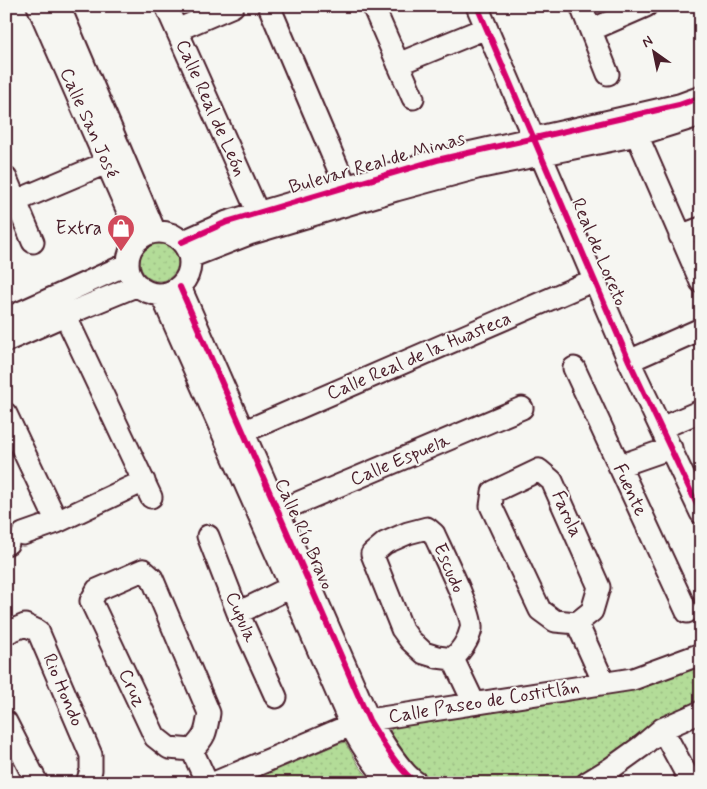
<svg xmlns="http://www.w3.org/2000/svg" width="707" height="789" font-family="Mynerve,sans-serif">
	<defs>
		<pattern id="park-dots" width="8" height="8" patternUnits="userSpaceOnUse" patternTransform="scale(1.25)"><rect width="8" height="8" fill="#b3dc98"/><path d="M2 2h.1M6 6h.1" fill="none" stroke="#9bbc83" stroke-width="1.8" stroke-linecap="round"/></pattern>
	</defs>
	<rect width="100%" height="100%" fill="#f6f6f2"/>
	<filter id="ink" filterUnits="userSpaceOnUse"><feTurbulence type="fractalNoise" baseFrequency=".02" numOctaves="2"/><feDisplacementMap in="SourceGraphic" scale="10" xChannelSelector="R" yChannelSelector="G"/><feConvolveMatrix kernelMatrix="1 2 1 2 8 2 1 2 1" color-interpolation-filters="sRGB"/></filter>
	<g filter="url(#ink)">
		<path fill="url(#park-dots)" stroke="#7e7e62" d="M140 262a19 19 0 1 1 38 0a19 19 0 1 1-38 0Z
			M701 661V703L625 746 596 770 568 783H433L419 774 388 736 392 728 645 685Z
			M345 742 359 766 373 783H246L338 744Z"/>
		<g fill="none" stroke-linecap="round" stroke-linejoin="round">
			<g stroke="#4a1f2b" stroke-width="25">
				<path id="minor" d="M38 6 140 239
					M59 6 155 232
					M166 6 258 213
					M269 6 346 187
					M373 6 413 98
					M477 6 629 361 701 513
					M581 6 608 74
					M177 30 233 6
					M591 30 646 6
					M398 64 486 28
					M637 135 701 282
					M6 178 33 242
					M16 201 106 163
					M128 263a31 31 0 1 1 62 0a31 31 0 1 1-62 0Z
					M680 236 701 228
					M182 242 227 222 437 160 579 128 679 105 701 97
					M190 257 249 234 396 190 477 168 637 135 701 115
					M180 287 369 720C380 738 400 773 417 783
					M161 294 291 587 351 725C361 747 375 765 390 783
					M65 315 151 497
					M6 319 128 264
					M6 341 65 315 138 285
					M629 361 701 329
					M574 368 687 612
					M6 414 57 522
					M661 428 701 411
					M243 432 594 280
					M619 466 671 448
					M539 470 552 481 599 587 592 611 577 623 555 621 540 610 491 506 493 492Z
					M267 516 522 408
					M427 528 434 534C441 550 474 616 471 629 468 642 461 650 453 659L437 657 424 653 410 640 402 629 372 554 385 543 408 533Z
					M23 534 57 522 144 481
					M208 536 238 613 276 697
					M6 544 8 543
					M143 570 152 578 209 713C206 732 206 736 192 750L169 748 155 737 91 601 97 590Z
					M238 613 291 587
					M577 623 604 683
					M6 633 25 625 38 631 91 755V770L87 783
					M453 659 474 703
					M6 722 37 783
					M662 729 688 777
					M192 750 207 783
					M214 783 351 725 369 720 633 679 701 654
					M587 783 610 769 642 746 662 729 701 712"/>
			</g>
			<use href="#minor" stroke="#f6f6f2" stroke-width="21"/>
			<g stroke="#f6f6f2" stroke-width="9">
				<path id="cycleway" d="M477 6 629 361 701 513
					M182 242 227 222 437 160 579 128 679 105 701 97
					M180 287 369 720C380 738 400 773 417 783"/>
			</g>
			<use href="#cycleway" stroke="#d6006c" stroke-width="6"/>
		</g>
	</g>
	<defs>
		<g id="shop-pin" transform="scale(1.4375)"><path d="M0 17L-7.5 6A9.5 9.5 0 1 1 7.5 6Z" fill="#d1495b" stroke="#f6f6f2"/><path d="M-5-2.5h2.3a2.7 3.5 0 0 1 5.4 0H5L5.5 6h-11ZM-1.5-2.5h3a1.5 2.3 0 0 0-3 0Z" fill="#fff"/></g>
	</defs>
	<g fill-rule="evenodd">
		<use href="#shop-pin" x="121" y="228"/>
	</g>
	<g text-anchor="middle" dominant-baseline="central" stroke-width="4" stroke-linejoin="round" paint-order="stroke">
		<g font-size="19" fill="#4a1f2b" stroke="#f6f6f2">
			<text transform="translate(211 108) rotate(66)">Calle Real de León</text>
			<text transform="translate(89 123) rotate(66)">Calle San José</text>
			<text transform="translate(377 163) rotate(-16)">Bulevar Real de Minas</text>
			<text transform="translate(599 252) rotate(67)">Real de Loreto</text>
			<text transform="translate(419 356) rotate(-23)">Calle Real de la Huasteca</text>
			<text transform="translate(400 460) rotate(-23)">Calle Espuela</text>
			<text transform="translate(630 490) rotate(65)">Fuente</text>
			<text transform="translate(567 514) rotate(66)">Farola</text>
			<text transform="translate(304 534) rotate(66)">Calle Río Bravo</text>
			<text transform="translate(449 568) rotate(66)">Escudo</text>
			<text transform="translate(241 617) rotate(67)">Cupula</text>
			<text transform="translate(132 688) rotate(65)">Cruz</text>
			<text transform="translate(63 690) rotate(67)">Rio Hondo</text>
			<text transform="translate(484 702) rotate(-9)">Calle Paseo de Costitlán</text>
		</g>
		<g font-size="19" fill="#4a1f2b" stroke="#f6f6f2" text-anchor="end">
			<text x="102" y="228">Extra</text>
		</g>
	</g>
	<rect width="707" height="789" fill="none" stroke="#f6f6f2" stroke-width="25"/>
	<rect x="12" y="12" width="682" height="764" fill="none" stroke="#4a1f2b" stroke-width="2" filter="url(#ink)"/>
	<g transform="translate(654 52) rotate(327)" stroke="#f6f6f2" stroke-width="4" paint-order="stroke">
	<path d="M0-4L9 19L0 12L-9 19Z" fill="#4a1f2b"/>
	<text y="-8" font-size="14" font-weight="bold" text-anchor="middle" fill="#4a1f2b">N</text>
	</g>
</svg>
